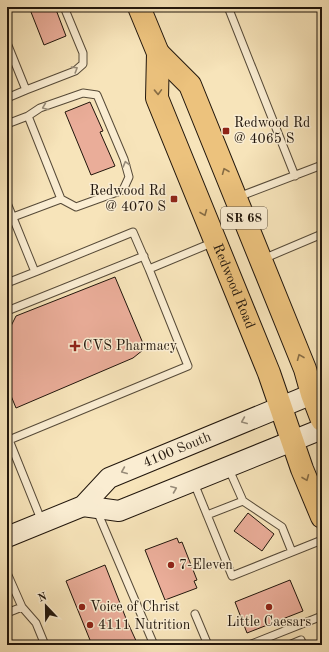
<svg xmlns="http://www.w3.org/2000/svg" width="329" height="652" font-family="'Old Standard TT',serif">
	<rect width="100%" height="100%" fill="#f7e4ba"/>
	<filter id="stains"><feTurbulence type="fractalNoise" baseFrequency=".005" numOctaves="4"/><feColorMatrix values="0 0 0 0 .2 0 0 0 0 .09 0 0 0 0 .02 0 0 0 .5 -.17"/></filter>
	<radialGradient id="worn" r=".72"><stop offset=".6" stop-color="#630" stop-opacity="0"/><stop offset="1" stop-color="#630" stop-opacity=".3"/></radialGradient>
	<path fill="#eaad99" stroke="#21160c" d="M29 7H55L66 36 44 45Z
		M90 102 103 131 100 132 115 166 91 175 65 112Z
		M115 277 142 341 143 350 133 358 16 408 7 386V334L16 316Z
		M248 513 274 534 262 551 234 531Z
		M177 538 179 543 182 542 197 580 194 581 197 588 165 600 145 550Z
		M105 565 127 621 138 645H92L66 581Z
		M290 580 303 611 247 633 235 602Z"/>
	<g fill="none" stroke-linecap="round" stroke-linejoin="round">
		<g stroke="#564a38" stroke-width="9">
			<path id="lane" d="M228 7 295 176
				M7 43 26 90 7 98
				M26 90 75 71 83 64V53L64 7
				M28 116 40 108 83 93 97 95 124 159 129 177 123 190 76 207 61 199
				M7 124 28 116 61 199 13 217
				M238 197 322 165
				M7 203 35 272 133 232 149 269
				M263 259 322 234
				M7 283 35 272
				M7 311 144 256
				M228 467 243 501 282 527 292 552
				M194 483 232 576 322 540
				M97 511 154 645
				M207 515 243 501
				M42 522 9 440 188 366 149 269 214 242
				M7 573 22 607 7 613
				M22 607 36 623 45 645
				M195 614 208 645
				M249 645 322 616
				M289 645 301 640 303 645"/>
		</g>
		<g stroke="#21160c" stroke-width="22">
			<g id="secondary">
				<path d="M83 506 119 511 322 429"/>
				<path id="s1" d="M7 537 83 506 109 478 322 390"/>
			</g>
		</g>
		<g stroke="#21160c" stroke-width="24">
			<g id="primary">
				<path id="s2" d="M139 7 158 53 157 98 269 373 302 469 322 517"/>
				<path d="M158 53 190 85 305 369 312 394 322 420"/>
			</g>
		</g>
		<use href="#lane" stroke="#faedd2" stroke-width="7"/>
		<use href="#secondary" stroke="#faedd2" stroke-width="20"/>
		<use href="#primary" stroke="#ecc27d" stroke-width="22"/>
	</g>
	<defs><path id="oneway-chevron" d="M-2-3.5L2.5 0L-2 3.5" fill="none" stroke-width="1.6" stroke-linecap="round" stroke-linejoin="round"/></defs>
	<g stroke="#988c79">
		<use href="#oneway-chevron" transform="translate(75 69) rotate(-32)"/>
		<use href="#oneway-chevron" transform="translate(45 107) rotate(158)"/>
		<use href="#oneway-chevron" transform="translate(126 164) rotate(-105)"/>
		<use href="#oneway-chevron" transform="translate(244 421) rotate(157)"/>
		<use href="#oneway-chevron" transform="translate(124 471) rotate(157)"/>
		<use href="#oneway-chevron" transform="translate(174 489) rotate(-22)"/>
	</g>
	<g stroke="#866c44">
		<use href="#oneway-chevron" transform="translate(158 92) rotate(88)"/>
		<use href="#oneway-chevron" transform="translate(225 171) rotate(-112)"/>
		<use href="#oneway-chevron" transform="translate(204 213) rotate(68)"/>
		<use href="#oneway-chevron" transform="translate(300 357) rotate(-112)"/>
		<use href="#oneway-chevron" transform="translate(306 478) rotate(68)"/>
	</g>
	<g fill="#8f2418" stroke="#faedd2" stroke-width="1.5">
		<rect x="222" y="127" width="8" height="8" rx="2"/>
		<rect x="170" y="195" width="8" height="8" rx="2"/>
		<path d="M73 340h4v4h4v4h-4v4h-4v-4h-4v-4h4z"/>
		<circle cx="171" cy="565" r="4"/>
		<circle cx="82" cy="607" r="4"/>
		<circle cx="269" cy="607" r="4"/>
		<circle cx="90" cy="625" r="4"/>
	</g>
	<g text-anchor="middle" dominant-baseline="central" stroke-width="3" stroke-linejoin="round" paint-order="stroke">
		<rect fill="#faedd2" stroke="#625647" stroke-width="1" x="221" y="207" width="46" height="22" rx="3"/>
		<g font-size="13" font-weight="bold" fill="#21160c">
			<text x="244" y="218">SR 68</text>
		</g>
		<g font-size="14" fill="#21160c" stroke="#faedd2" text-anchor="start">
			<text x="234" y="123">Redwood Rd<tspan x="234" dy="16">@ 4065 S</tspan></text>
			<text x="166" y="191" text-anchor="end">Redwood Rd<tspan x="166" dy="16">@ 4070 S</tspan></text>
			<text x="83" y="346">CVS Pharmacy</text>
			<text x="179" y="565">7-Eleven</text>
			<text x="90" y="607">Voice of Christ</text>
			<text x="269" y="622" text-anchor="middle">Little Caesars</text>
			<text x="98" y="625">4111 Nutrition</text>
		</g>
		<g font-size="14" fill="#21160c" stroke="#faedd2">
			<text stroke="none"><textPath href="#s2" startOffset="298">Redwood Road</textPath></text>
			<text stroke="none"><textPath href="#s1" startOffset="194">4100 South</textPath></text>
		</g>
	</g>
	<rect width="329" height="652" fill="none" stroke="#f7e4ba" stroke-width="24"/>
	<rect x="8" y="8" width="313" height="636" fill="none" stroke="#21160c" stroke-width="2"/>
	<rect x="12" y="12" width="305" height="628" fill="none" stroke="#21160c"/>
	<g transform="translate(46 606) rotate(338)" stroke="#faedd2" stroke-width="3" paint-order="stroke">
	<path d="M0-3L7 15L0 10L-7 15Z" fill="#21160c"/>
	<text y="-6" font-size="11" font-weight="bold" text-anchor="middle" fill="#21160c">N</text>
	</g>
	<rect width="100%" height="100%" filter="url(#stains)"/>
	<rect width="100%" height="100%" fill="url(#worn)"/>
</svg>
